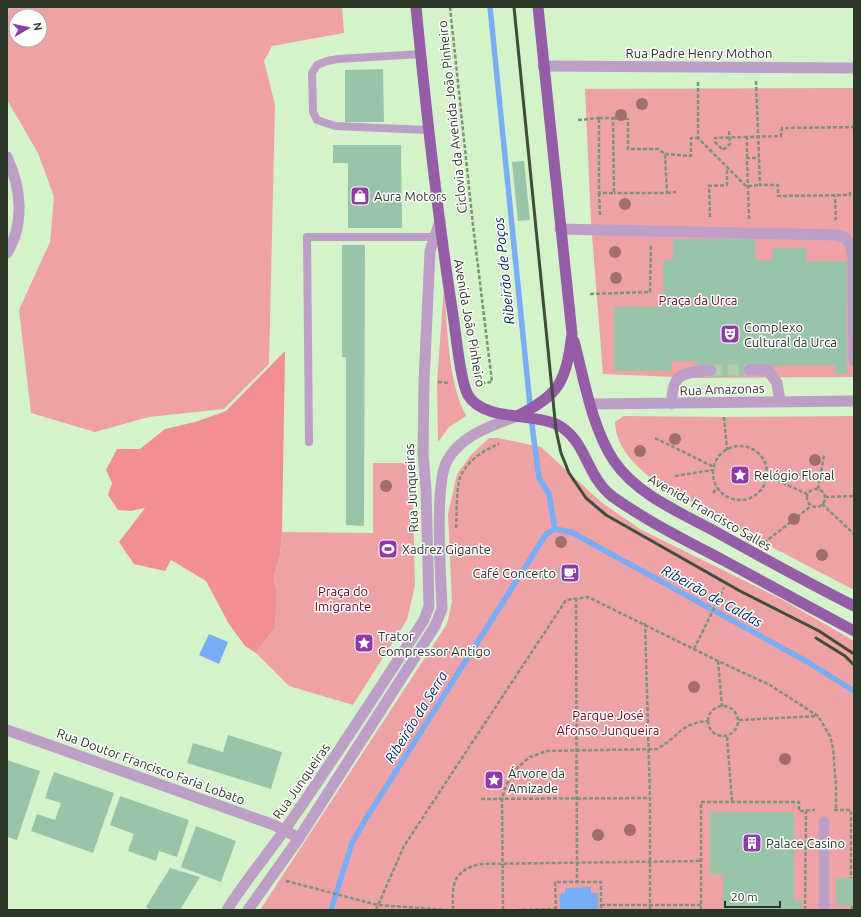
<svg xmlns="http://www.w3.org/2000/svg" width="861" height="917" font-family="Ubuntu,sans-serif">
	<rect width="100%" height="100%" fill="#d5f3ca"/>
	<path fill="#eea2a5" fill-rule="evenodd" d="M7 7H342L344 33 272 46 264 61 275 105 269 364 224 409 149 417 95 432 31 413 19 310 50 242 54 197 38 153 7 100ZM16 16H40V40H16Z
		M854 88V377L696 378 603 374 591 222 585 89Z
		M444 287C448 329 447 378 466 416L449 427 438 442 437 382Z
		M624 416 724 417 854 416V590L766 544 653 480C634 464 616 448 615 422Z
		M489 438H498L541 447 601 502 640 529 785 601 854 641V910H260L447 624 452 602 448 514 457 474 471 455Z
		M373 463H412L415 585 407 620 353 705 289 686 256 653 275 628 277 597 274 576 280 556 282 532 373 533Z"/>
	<path fill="#f28f94" d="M285 351 282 532 280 556 274 576 277 597 275 628 256 653 245 646 229 624 206 581 171 560 165 571 134 564 119 542 145 508 131 511 118 510 108 495 112 483 106 470 117 449H140L165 429 195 422 226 411Z"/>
	<path fill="#79adf5" d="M209 634 228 642 219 664 199 655Z
		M591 887V893H598V910H560L559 894 565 893V888Z"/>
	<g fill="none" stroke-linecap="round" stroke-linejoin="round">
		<path stroke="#79adf5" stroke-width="5.5" d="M490 7 532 425 539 478 549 494 555 529
			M555 529 571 532 806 661 854 691
			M331 910 352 843 367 817 546 534 555 529"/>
	</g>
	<path fill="#98c5a9" d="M383 69 384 122H345V70Z
		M333 145H401L402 228H348V163H333Z
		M524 161 530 220 518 221 512 162Z
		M673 239H755V260H772V248H806V261H847V373L835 374V365L754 366 749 370V376L711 377 710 366H697V361H671L672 371H614V307H663V260H673Z
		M342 245H365L364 526 346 525V357H342Z
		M579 564 581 579 560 582 558 567Z
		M228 735 282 752 271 789 187 763 193 743 223 752Z
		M7 760 40 771 17 840 7 837Z
		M54 772 114 793 93 853 31 831 37 814 55 820 61 803 45 798Z
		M120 796 189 820 177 857 159 851 156 861 128 851 134 834 110 825Z
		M710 812H794V901H802V910H723V874L710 875Z
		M196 826 236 841 221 882 181 867Z
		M170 868 200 877 180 910H151L146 907Z
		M836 878H854V906L836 905Z"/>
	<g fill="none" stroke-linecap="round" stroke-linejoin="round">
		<path stroke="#b3cdaa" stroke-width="11" stroke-dasharray="11 5.5" stroke-linecap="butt" d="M711 370H749"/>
		<path stroke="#7d9276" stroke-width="2.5" stroke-dasharray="4 2" stroke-linecap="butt" d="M450 7 473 225 492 382 482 383
			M756 81 760 185H778V196L850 195V191
			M698 82V138L748 188
			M599 118H613L614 193H599Z
			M613 118 628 119V149H658L665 154 667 193H614
			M578 120 599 118
			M729 131 730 144 723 150 715 142V138L747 137
			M665 154 691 156V138H698
			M747 158V137L781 136 782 128 854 127
			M748 186 760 185
			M599 193 600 216
			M667 193 676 192
			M710 217 709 186 727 185V167
			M749 219 747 158H759
			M834 219H836L835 196
			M590 294 650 292 651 244
			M438 382 449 383
			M724 417 727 450
			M655 438 714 467
			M713 473a27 27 0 1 1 54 0a27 27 0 1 1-54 0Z
			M766 475 807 494
			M675 476 713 470
			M807 498a9 9 0 1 1 18 0a9 9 0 1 1-18 0Z
			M818 489 824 455
			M713 493 717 488
			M825 497 854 496
			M822 504 854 534
			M456 528C457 516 456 489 460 478 466 462 483 450 499 444
			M764 543 811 506
			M576 598 577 882
			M645 623 650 798V910
			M694 649 724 588
			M718 661 722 706
			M708 721a15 15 0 1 1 30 0a15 15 0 1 1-30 0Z
			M739 720 818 716
			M727 737 732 801
			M481 799 650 798
			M834 810H851V878
			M286 881 378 905 448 910
			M601 905H701
			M852 906V910
			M376 910 404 846 566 600 588 597 718 661 770 685 818 716 830 736 833 748 836 787V810
			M453 910C452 885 452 872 479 864L700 861
			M503 910 502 798 508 781 518 767 530 757 547 751 657 749C679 737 680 723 708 721
			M517 910 556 909
			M556 910 555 882H601V910
			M701 910V802H799V811L815 810
			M805 910 806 811"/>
		<path stroke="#bd9ec7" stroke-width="8" d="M421 54 338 59 327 61 317 65 312 73 313 112 317 120 335 126 428 130
			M309 442 307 237H434"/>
		<path stroke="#bd9ec7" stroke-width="11" d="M543 66 854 68
			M7 157C21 187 25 224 7 253
			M560 229 837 235 846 238 851 247 853 258 854 361
			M749 370H768L777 383 780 401
			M591 404 854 401
			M672 404C671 372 684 373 711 370
			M824 822V910"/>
		<path stroke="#bd9ec7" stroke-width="11" d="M7 730 274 825 299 838
			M227 910C247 878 272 849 293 818 338 753 381 686 424 620L429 606 426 490 423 453 424 382 430 251 440 221
			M248 910 299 838 435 626 442 609C441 578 434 484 447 461 461 435 491 426 517 416"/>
		<path stroke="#955da8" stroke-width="11" d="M416 7C426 110 437 213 453 315 456 333 460 381 468 395 483 421 532 413 556 424 587 439 585 476 613 497 647 521 685 540 721 559 766 583 810 607 854 631
			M574 341C584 379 592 428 614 461 638 496 682 513 718 533 763 558 808 583 854 606
			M517 416C560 395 566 381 572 334L538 7"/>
		<path stroke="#404d3b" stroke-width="3" d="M514 7 556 430 561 453 569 473 586 498 606 515 740 591 819 631 854 654
			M816 638 845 656 854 665"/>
	</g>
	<g fill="#a16e6c">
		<circle cx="642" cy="104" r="6"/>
		<circle cx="621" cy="115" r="6"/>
		<circle cx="625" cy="204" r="6"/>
		<circle cx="615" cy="252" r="6"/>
		<circle cx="616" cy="278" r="6"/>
		<circle cx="675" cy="439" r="6"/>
		<circle cx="640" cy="451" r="6"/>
		<circle cx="815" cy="460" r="6"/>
		<circle cx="386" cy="486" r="6"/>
		<circle cx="794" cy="519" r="6"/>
		<circle cx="561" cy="542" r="6"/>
		<circle cx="822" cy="555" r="6"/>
		<circle cx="694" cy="687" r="6"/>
		<circle cx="785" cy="759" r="6"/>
		<circle cx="630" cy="830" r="6"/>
		<circle cx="598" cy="835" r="6"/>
	</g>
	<defs>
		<g id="shop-square" transform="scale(1)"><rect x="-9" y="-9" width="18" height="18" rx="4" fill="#8e3ba9" stroke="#fff"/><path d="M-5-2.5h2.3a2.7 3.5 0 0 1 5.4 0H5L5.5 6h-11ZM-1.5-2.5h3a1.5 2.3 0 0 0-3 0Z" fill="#fff"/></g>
		<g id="theatre-square" transform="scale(1)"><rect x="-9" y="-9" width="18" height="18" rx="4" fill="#8e3ba9" stroke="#fff"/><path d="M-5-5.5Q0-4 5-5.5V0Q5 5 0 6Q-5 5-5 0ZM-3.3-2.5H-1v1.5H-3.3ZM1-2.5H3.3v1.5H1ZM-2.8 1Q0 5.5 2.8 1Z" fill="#fff"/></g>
		<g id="sight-square" transform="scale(1)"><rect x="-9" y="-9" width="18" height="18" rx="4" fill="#8e3ba9" stroke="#fff"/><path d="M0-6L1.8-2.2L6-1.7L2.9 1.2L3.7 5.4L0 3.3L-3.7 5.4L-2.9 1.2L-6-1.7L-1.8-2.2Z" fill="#fff"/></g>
		<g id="stadium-square" transform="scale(1)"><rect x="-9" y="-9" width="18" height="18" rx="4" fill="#8e3ba9" stroke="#fff"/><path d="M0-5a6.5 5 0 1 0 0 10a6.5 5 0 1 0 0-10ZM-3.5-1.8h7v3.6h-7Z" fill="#fff"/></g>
		<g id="cafe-square" transform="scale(1)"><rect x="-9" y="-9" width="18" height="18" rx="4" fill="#8e3ba9" stroke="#fff"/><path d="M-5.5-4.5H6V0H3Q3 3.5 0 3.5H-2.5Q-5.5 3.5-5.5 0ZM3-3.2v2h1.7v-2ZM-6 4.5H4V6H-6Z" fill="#fff"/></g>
		<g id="building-square" transform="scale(1)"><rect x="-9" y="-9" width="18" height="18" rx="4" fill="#8e3ba9" stroke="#fff"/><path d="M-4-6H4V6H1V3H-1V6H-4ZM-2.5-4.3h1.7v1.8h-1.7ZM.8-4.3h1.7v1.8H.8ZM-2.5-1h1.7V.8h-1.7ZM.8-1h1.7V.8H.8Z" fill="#fff"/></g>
	</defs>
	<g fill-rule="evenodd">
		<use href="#shop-square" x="360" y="196"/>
		<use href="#theatre-square" x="730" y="334"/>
		<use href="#sight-square" x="740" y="475"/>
		<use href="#stadium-square" x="388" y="549"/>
		<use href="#cafe-square" x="570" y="573"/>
		<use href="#sight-square" x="364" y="643"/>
		<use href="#sight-square" x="494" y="780"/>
		<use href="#building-square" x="752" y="843"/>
	</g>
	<g text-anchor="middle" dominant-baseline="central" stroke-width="3" stroke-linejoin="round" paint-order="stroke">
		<g font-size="13" fill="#2c3728" stroke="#fff">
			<text x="699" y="53">Rua Padre Henry Mothon</text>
			<text transform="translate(452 117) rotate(-96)">Ciclovia da Avenida João Pinheiro</text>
			<text transform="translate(470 323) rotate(80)">Avenida João Pinheiro</text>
			<text transform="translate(722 389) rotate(-2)">Rua Amazonas</text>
			<text transform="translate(411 488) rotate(-93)">Rua Junqueiras</text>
			<text transform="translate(710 512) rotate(30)">Avenida Francisco Salles</text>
			<text transform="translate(151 766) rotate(20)">Rua Doutor Francisco Faria Lobato</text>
			<text transform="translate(301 781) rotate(-55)">Rua Junqueiras</text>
		</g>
		<g font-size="13" fill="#2c3728" stroke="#fff" text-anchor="start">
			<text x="374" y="196">Aura Motors</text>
			<text x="744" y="327">Complexo<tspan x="744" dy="15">Cultural da Urca</tspan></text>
			<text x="754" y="475">Relógio Floral</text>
			<text x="402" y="549">Xadrez Gigante</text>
			<text x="556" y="573" text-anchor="end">Café Concerto</text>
			<text x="378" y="636">Trator<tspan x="378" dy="15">Compressor Antigo</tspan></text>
			<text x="508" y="773">Árvore da<tspan x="508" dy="15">Amizade</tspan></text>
			<text x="766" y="843">Palace Casino</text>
		</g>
		<g font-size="13" fill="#760120" stroke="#fff">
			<text x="698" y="300">Praça da Urca</text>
			<text x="343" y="591">Praça do<tspan x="343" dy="15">Imigrante</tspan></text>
			<text x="608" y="715">Parque José<tspan x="608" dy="15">Afonso Junqueira</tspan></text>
		</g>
		<g font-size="14" font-style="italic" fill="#002960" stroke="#fff">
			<text transform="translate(504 271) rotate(-96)">Ribeirão de Poços</text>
			<text transform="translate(712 596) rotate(29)">Ribeirão de Caldas</text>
			<text transform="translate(416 717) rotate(-58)">Ribeirão da Serra</text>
		</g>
	</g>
	<rect width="861" height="917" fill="none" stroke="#2c3728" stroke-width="16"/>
	<g transform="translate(28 28) rotate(81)"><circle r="19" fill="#ffffff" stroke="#abafa9"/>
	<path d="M0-3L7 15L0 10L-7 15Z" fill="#8e3ba9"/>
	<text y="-6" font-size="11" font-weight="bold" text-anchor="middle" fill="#2c3728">N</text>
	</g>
	<path d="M725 901v6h55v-6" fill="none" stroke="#2c3728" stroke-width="2"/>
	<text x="731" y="901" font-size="12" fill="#2c3728" stroke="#ffffff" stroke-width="3" paint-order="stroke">20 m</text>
</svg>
